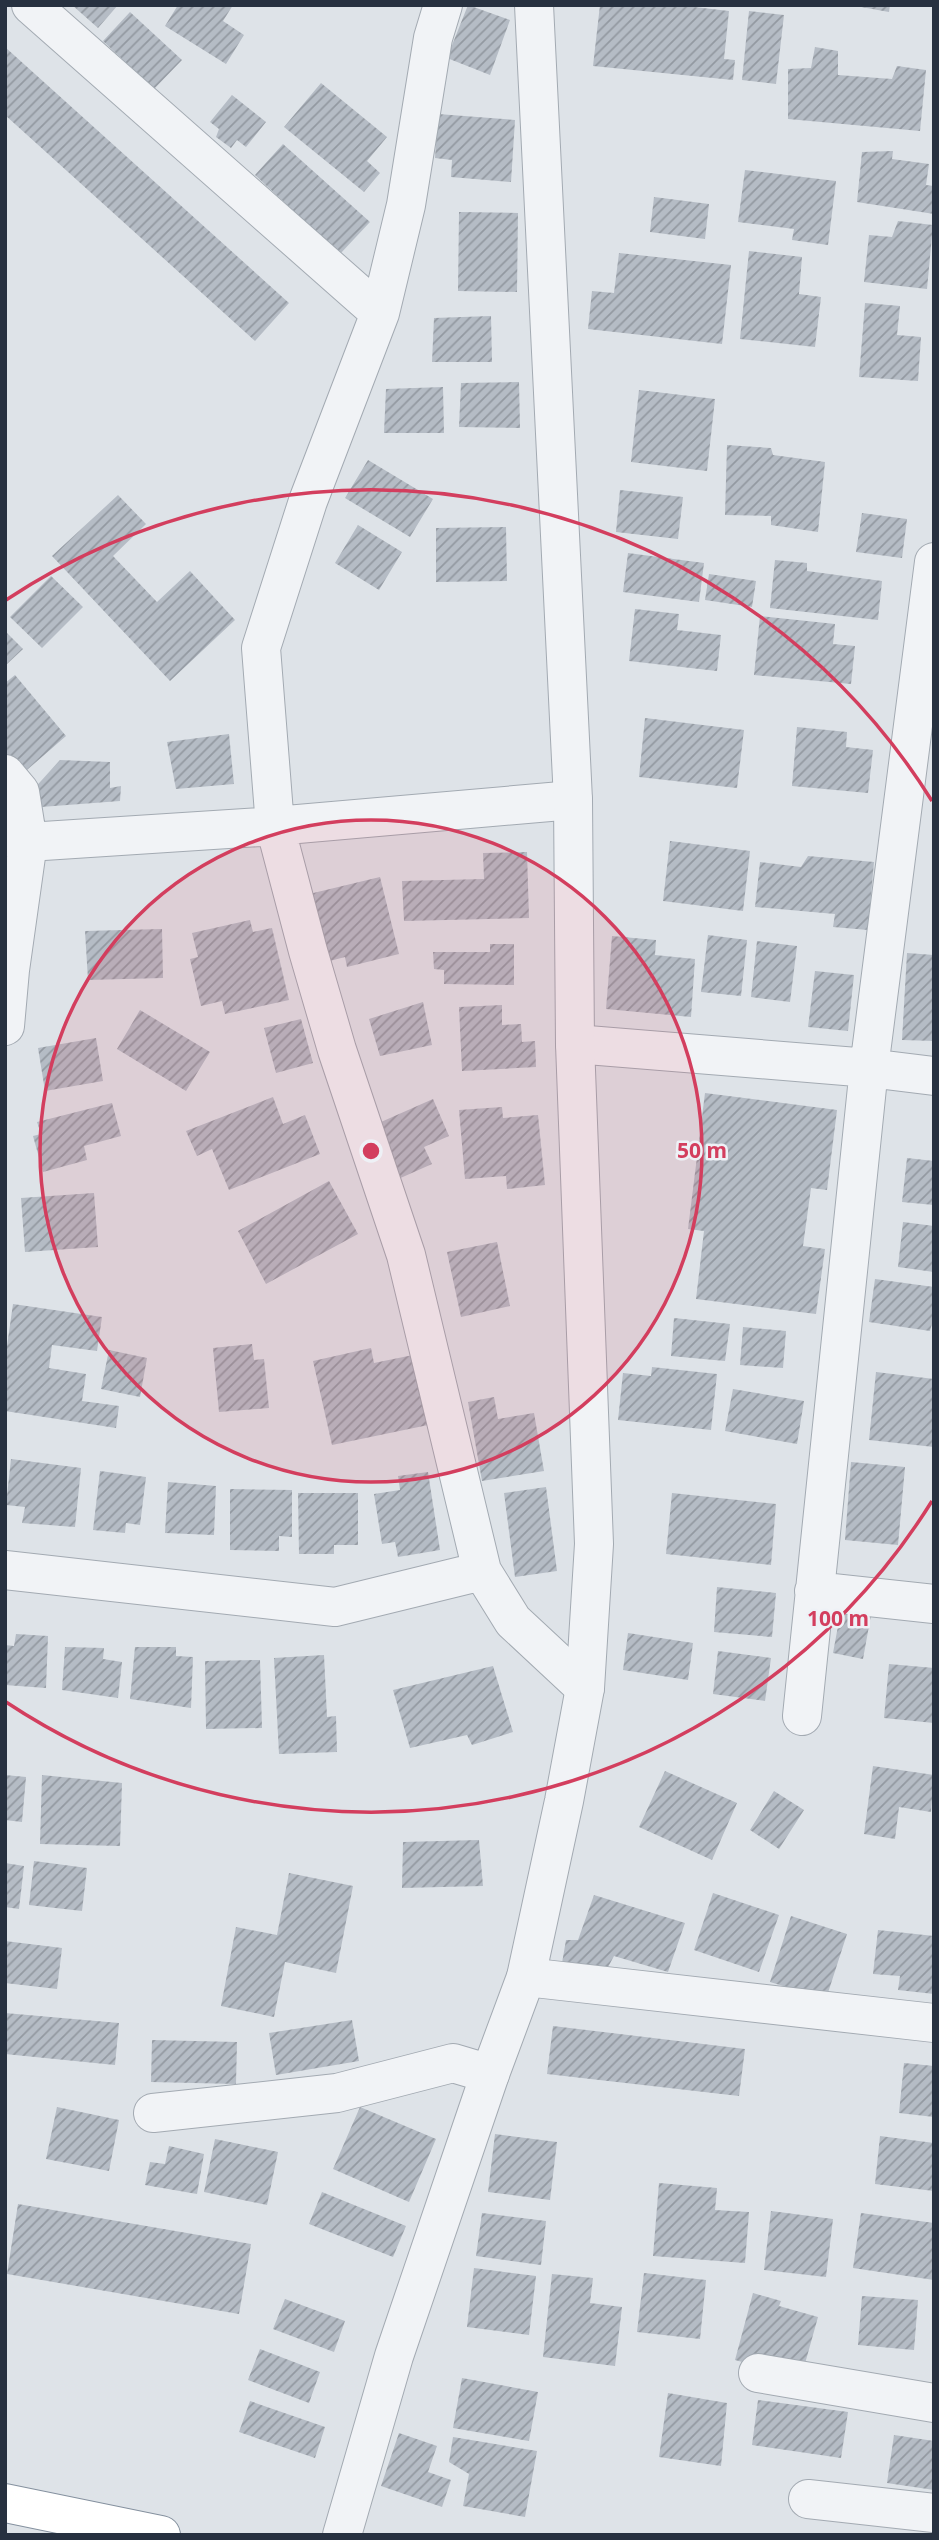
<svg xmlns="http://www.w3.org/2000/svg" width="939" height="2540" font-family="'Noto Sans',sans-serif">
	<defs>
		<pattern id="building-hatch" width="6" height="6" patternUnits="userSpaceOnUse" patternTransform="scale(1.75)"><rect width="6" height="6" fill="#b5bcc5"/><path d="M-1 1l2-2M0 6l6-6M5 7l2-2" fill="none" stroke="#9399a1"/></pattern>
	</defs>
	<rect width="100%" height="100%" fill="#dee3e8"/>
	<path fill="url(#building-hatch)" d="M72 5H118L98 28Z
		M178 5H233L223 21 244 35 226 64 165 26Z
		M468 5 510 20 490 75 447 58Z
		M600 5H677L729 11 724 59 735 60 733 80 593 66Z
		M850 5H890L889 12Z
		M749 11 784 15 776 84 742 80Z
		M130 12 182 60 154 89 103 41Z
		M5 47 289 303 255 341 5 115Z
		M815 47 838 51V75L892 79 897 66 926 70 920 131 788 119V69L811 68Z
		M321 83 387 137 367 161 380 173 364 192 284 127Z
		M232 95 266 122 246 147 237 140 231 148 216 137 219 129 210 122Z
		M438 114 515 120 511 182 451 177 452 160 435 158Z
		M283 144 370 222 340 254 255 175Z
		M893 151 892 159 929 164 926 185 934 186V214L857 202 862 152Z
		M745 170 836 181 828 245 792 240 794 229 738 222Z
		M654 197 709 204 705 239 650 232Z
		M459 212 518 213 517 292 458 291Z
		M898 221 933 225 927 289 864 282 869 235 892 237Z
		M749 251 802 257 799 294 821 297 815 347 740 339Z
		M619 253 731 265 722 344 588 329 592 291 614 293Z
		M865 303 900 306 897 335 921 337 918 381 859 377Z
		M491 316 492 362H432L434 318Z
		M519 382 520 428 459 427 461 383Z
		M443 387 444 433H384L386 389Z
		M639 390 715 399 707 471 631 462Z
		M727 445 771 448 773 455 825 462 818 532 771 525V516L725 515Z
		M368 460 433 499 410 537 345 498Z
		M620 490 683 497 678 539 616 532Z
		M118 495 146 524 113 556 157 602 190 571 235 620 170 681 52 556Z
		M862 513 907 519 902 558 856 552Z
		M358 525 402 552 379 590 335 563Z
		M506 527 507 581 436 582V528Z
		M628 553 704 563 699 602 623 592Z
		M775 560 807 563V571L882 581 878 620 770 608Z
		M709 574 756 581 752 607 705 600Z
		M51 576 83 607 42 648 10 617Z
		M635 609 679 614 677 630 721 635 717 671 629 661Z
		M760 616 835 624 833 644 855 646 851 684 754 675Z
		M5 631 23 649 5 666Z
		M15 675 66 736 20 776 5 759V683Z
		M645 718 744 730 737 788 639 777Z
		M797 727 847 732 846 747 873 750 868 793 792 786Z
		M229 734 234 784 176 789 167 742Z
		M60 760 110 762V788L121 786 120 801 41 807 31 792Z
		M670 841 750 851 743 911 663 901Z
		M527 852 529 918 404 921 402 881 484 879 483 853Z
		M808 856 874 862 868 930 833 927 835 914 755 907 760 862 801 867Z
		M380 877 399 954 347 967 345 957 322 963 305 895Z
		M250 920 253 932 272 928 289 1000 225 1014 222 1001 201 1006 190 959 198 957 192 933Z
		M162 929 163 978 88 980 85 931Z
		M708 935 747 940 741 996 701 992Z
		M612 936 656 940 655 955 695 959 691 1017 606 1009Z
		M757 941 797 946 790 1002 751 997Z
		M490 944H514V985L444 984V970L434 969 433 952H490Z
		M907 953 934 955V1041L902 1040Z
		M815 971 854 975 848 1031 808 1027Z
		M423 1002 432 1045 380 1056 369 1019Z
		M502 1005V1025L521 1024 522 1042 535 1041 536 1067 462 1071 459 1007Z
		M140 1010 210 1052 186 1091 117 1049Z
		M301 1019 313 1063 276 1073 264 1028Z
		M96 1038 103 1081 45 1091 38 1048Z
		M705 1093 837 1110 827 1190 811 1188 803 1246 825 1249 816 1314 696 1299 704 1231 688 1229Z
		M273 1097 283 1124 305 1115 320 1154 229 1190 212 1149 197 1156 186 1131Z
		M433 1099 449 1136 424 1147 432 1164 396 1180 372 1126Z
		M112 1103 121 1136 84 1146 87 1160 43 1172 33 1136 41 1134 37 1122Z
		M502 1107 503 1118 538 1115 545 1185 507 1189 506 1176 465 1179 459 1110Z
		M907 1158 934 1161V1205L902 1202Z
		M329 1181 358 1234 266 1284 238 1231Z
		M94 1193 98 1247 25 1252 21 1198Z
		M903 1222 934 1226V1272L898 1267Z
		M497 1242 510 1306 461 1317 447 1252Z
		M875 1279 934 1287V1316L930 1331 869 1322Z
		M13 1304 102 1317 97 1351 52 1345 49 1368 86 1374 82 1401 119 1406 116 1428 5 1411V1360Z
		M674 1318 730 1324 725 1361 671 1356Z
		M743 1327 786 1331 783 1368 740 1365Z
		M252 1344 254 1360 264 1359 269 1408 219 1412 213 1348Z
		M371 1348 374 1363 418 1354 433 1424 332 1445 313 1361Z
		M109 1350 147 1358 140 1397 101 1389Z
		M652 1367 717 1374 711 1430 618 1420 623 1373 651 1376Z
		M876 1372 934 1379V1447L869 1440Z
		M733 1389 804 1401 797 1444 725 1431Z
		M494 1397 498 1419 534 1413 544 1471 482 1481 468 1402Z
		M11 1459 81 1468 75 1527 22 1523 25 1507 6 1505Z
		M851 1462 905 1467 898 1545 845 1540Z
		M100 1471 146 1477 140 1525 126 1523 125 1533 93 1530Z
		M428 1472 440 1550 398 1557 395 1542 382 1544 374 1494 400 1490 398 1476Z
		M168 1482 216 1486 214 1535 165 1533Z
		M546 1487 557 1571 515 1577 504 1493Z
		M230 1489 292 1490V1537L279 1536V1551L230 1550Z
		M298 1493H358V1545H334V1554H299Z
		M672 1493 776 1504 771 1565 666 1554Z
		M717 1587 776 1593 772 1637 714 1632Z
		M841 1610 871 1615 863 1659 833 1653Z
		M628 1633 693 1643 688 1680 623 1670Z
		M16 1634 48 1636 46 1688 5 1685V1645L14 1646Z
		M65 1647 104 1648 103 1659 122 1662 118 1698 62 1690Z
		M135 1647H176V1656L193 1657 191 1708 130 1699Z
		M718 1651 771 1658 765 1701 713 1694Z
		M324 1655 327 1717 336 1716 337 1752 279 1754 274 1658Z
		M260 1660 262 1728 206 1729 205 1661Z
		M889 1664 934 1668V1723L884 1718Z
		M493 1666 513 1732 472 1745 467 1735 410 1748 393 1690Z
		M873 1766 934 1775 931 1812 899 1807 895 1839 864 1834Z
		M665 1771 737 1803 712 1860 639 1827Z
		M5 1775 26 1777 22 1822 5 1820Z
		M42 1775 122 1783 120 1846 40 1844Z
		M774 1791 804 1810 779 1849 750 1830Z
		M479 1840 483 1886 402 1888 403 1842Z
		M34 1861 87 1868 82 1911 29 1905Z
		M5 1863 24 1866 19 1909 5 1907Z
		M289 1873 353 1886 336 1973 285 1962 274 2017 221 2006 236 1927 277 1935Z
		M713 1893 779 1915 759 1972 694 1950Z
		M594 1895 685 1923 668 1972 614 1956 607 1969 562 1963 566 1940H578Z
		M791 1916 847 1934 826 1999 770 1982Z
		M878 1930 934 1936V1994L898 1990 900 1976 873 1974Z
		M5 1941 62 1948 57 1989 5 1983Z
		M5 2013 119 2023 115 2065 5 2054Z
		M352 2020 359 2061 276 2075 269 2033Z
		M553 2026 745 2049 739 2096 547 2074Z
		M152 2040 237 2042 236 2084 151 2082Z
		M904 2063 934 2066V2117L899 2113Z
		M57 2107 119 2120 109 2171 46 2159Z
		M360 2107 436 2139 409 2202 333 2169Z
		M495 2134 557 2142 550 2200 488 2192Z
		M880 2136 934 2143V2191L875 2184Z
		M215 2139 278 2152 267 2205 204 2192Z
		M169 2146 204 2154 197 2194 145 2185 150 2162 165 2164Z
		M659 2183 717 2188 715 2210 749 2212 745 2263 653 2256Z
		M322 2192 406 2226 393 2257 309 2224Z
		M18 2204 251 2244 239 2314 7 2274Z
		M771 2211 833 2219 826 2277 764 2270Z
		M482 2213 546 2221 541 2265 476 2256Z
		M861 2213 934 2223V2280L853 2268Z
		M474 2268 536 2276 529 2335 467 2327Z
		M644 2273 706 2280 700 2339 637 2332Z
		M552 2274 593 2278 590 2303 622 2307 615 2366 543 2357Z
		M753 2293 781 2301 779 2306 818 2317 801 2378 735 2360Z
		M862 2296 918 2300 914 2350 858 2345Z
		M285 2299 345 2321 334 2352 273 2329Z
		M260 2349 320 2372 309 2403 248 2380Z
		M462 2378 538 2392 529 2441 453 2428Z
		M668 2393 727 2403 721 2466 659 2457Z
		M758 2400 848 2412 841 2458 752 2445Z
		M250 2401 325 2427 315 2458 239 2432Z
		M399 2433 437 2446 428 2472 451 2480 442 2507 381 2486Z
		M894 2435 934 2441V2490L887 2483Z
		M453 2437 537 2451 525 2517 463 2506 469 2474 449 2462Z"/>
	<g fill="none" stroke-linecap="round" stroke-linejoin="round">
		<g stroke="#a3aab2" stroke-width="40">
			<path id="minor" d="M31 5 380 313
				M443 5 433 38 406 205 380 313 308 501 261 648 275 826 308 951 337 1050 406 1255 482 1571 513 1621 585 1688
				M5 774 20 792 28 842 10 970 5 1026
				M5 837 28 842 275 826 573 800
				M575 1044 869 1068 934 1076
				M5 1570 335 1607 482 1571
				M814 1591 934 1604
				M802 1716 869 1068 934 562
				M526 1977 934 2023
				M153 2113 337 2093 453 2063 490 2074
				M758 2373 934 2403
				M808 2499 934 2513"/>
		</g>
		<g stroke="#a3aab2" stroke-width="40">
			<path id="tertiary" d="M342 2535 394 2356 490 2074 526 1977 564 1801 585 1688 594 1544 575 1044 573 800 534 5"/>
		</g>
		<g stroke="#85919f" stroke-width="40">
			<path id="trunk" d="M5 2503 161 2535"/>
		</g>
		<use href="#minor" stroke="#f1f3f6" stroke-width="38"/>
		<use href="#tertiary" stroke="#f1f3f6" stroke-width="38"/>
		<use href="#trunk" stroke="#fff" stroke-width="38"/>
	</g>
	<circle cx="371" cy="1151" r="331" fill="#d33e5e" fill-opacity=".12"/>
	<g fill="none" stroke="#d33e5e" stroke-width="3.5">
		<circle cx="371" cy="1151" r="331"/>
		<path d="M932 1501A661 661 0 0 1 6 1702M6 600A661 661 0 0 1 932 801"/>
	</g>
	<circle cx="371" cy="1151" r="10" fill="#d33e5e" stroke="#eef1f6" stroke-width="3.5"/>
	<g font-size="21" text-anchor="middle" font-weight="bold" fill="#d33e5e" stroke="#eef1f6" stroke-width="5" stroke-linejoin="round" paint-order="stroke">
		<text x="702" y="1158">50 m</text>
		<text x="838" y="1626">100 m</text>
	</g>
	<rect width="939" height="2540" fill="none" stroke="#273140" stroke-width="14"/>
</svg>
